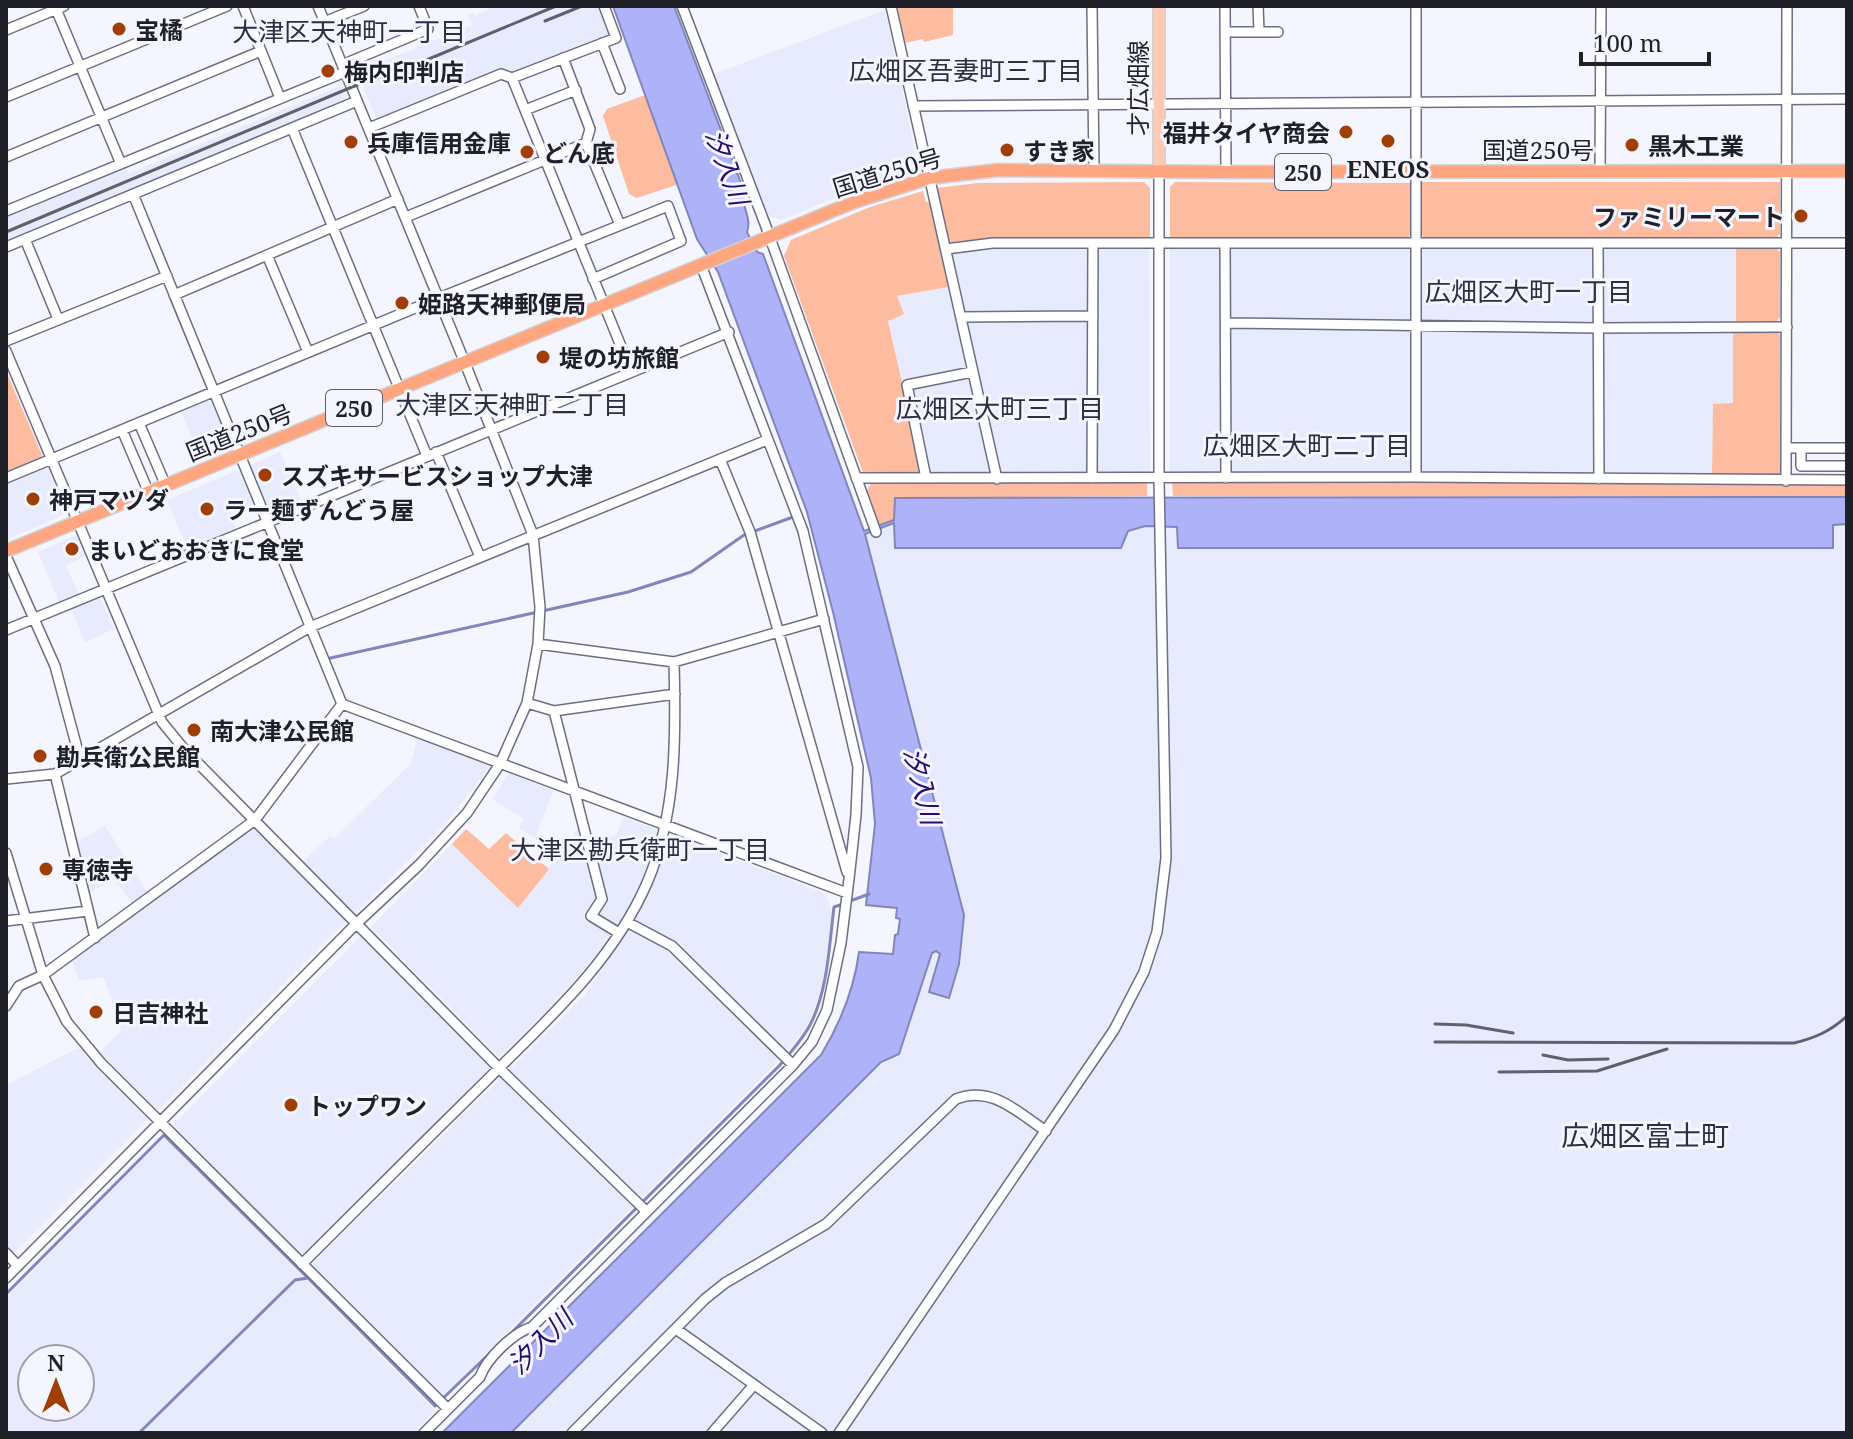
<svg xmlns="http://www.w3.org/2000/svg" width="1853" height="1439" font-family="'Noto Serif','Noto Sans JP',serif">
	<rect width="100%" height="100%" fill="#f4f5ff"/>
	<path fill="#e8eafd" fill-rule="evenodd" d="M496 6H601L610 35 521 70 494 73 377 120 357 72 472 25 468 15 473 13 474 16Z
		M885 10 919 169 874 182 781 220 765 215 711 75Z
		M340 86 347 103 6 244V216L126 166 129 173Z
		M995 248H1149L1150 475 1000 474 952 258 954 253Z
		M1170 248 1736 249V321L1733 322V404H1713L1712 475 1170 474Z
		M948 287 990 469 987 475H923L888 320 904 314 896 296Z
		M207 401 211 402 230 446 201 459 181 412Z
		M280 452 302 503 274 515 269 513 249 466Z
		M47 467 67 513 6 540V484Z
		M239 470 254 506 231 516 237 530 188 550 167 500Z
		M895 523V548H1120L1128 531 1145 526H1178L1179 548H1832L1833 524H1847V1433H512L881 1062 899 1054 932 953 936 951 940 954 963 914 865 534Z
		M77 535 85 556 66 565 79 596 60 604 38 552Z
		M98 598 101 599 114 629 85 642 71 609Z
		M418 738 490 766 447 822 355 914 303 861 330 836 334 839 410 764Z
		M509 773 553 791 535 838 519 828 524 819 492 799Z
		M624 817 653 828 657 833 645 872 634 894 616 928 587 966 543 1015 499 1057 371 927 452 844 518 907 580 826 585 843 616 836Z
		M105 826 149 894 134 905 114 879 87 895 75 843Z
		M252 830 258 831 347 920 158 1110 100 1053 121 1030 104 977 79 981 72 960Z
		M679 838 822 892 829 902 832 916 822 985 809 1023 786 1053 443 1396 314 1266V1262L584 996 639 915 667 841Z
		M362 935 491 1063 490 1068 305 1253H299L173 1125Z
		M78 1048 148 1119 13 1254 6 1247V1085Z
		M165 1137 435 1411 413 1433H6V1298ZM32 1359H80V1407H32Z"/>
	<path fill="#fdbba0" d="M897 6H953V35L924 42 923 39 905 43Z
		M645 95 679 184 637 198 629 194 603 116 607 109Z
		M1144 182 1150 188V238H1000L952 242 948 240 937 188 978 183Z
		M1175 182 1411 183V234L1407 238H1170V187Z
		M1421 182H1780V234L1776 238H1425L1421 234Z
		M923 191 926 202H930L948 287 897 296 904 314 888 321 923 475 863 473 784 256 791 240 870 207Z
		M1736 249H1777L1780 252V317L1777 321H1736Z
		M1733 331H1777L1780 335V475H1712L1713 404 1733 403Z
		M6 371 42 455 40 459 6 473Z
		M872 482 1147 483V496L895 498 894 520 878 525 866 492Z
		M1172 482H1847V497L1173 496Z
		M466 829 489 849 506 833 549 869 518 908 452 844Z"/>
	<path fill="#aeb2f9" stroke="#8386ba" stroke-width="2" d="M613 6H674L744 191 742 192C742 207 752 218 747 232L757 252 763 254 864 531 894 520 895 498 1847 497V524L1833 525V548H1178L1177 527 1145 526 1128 531 1121 548H895L894 523 865 534 964 915 959 964 949 998 929 992 940 954 936 951 932 953 899 1054 881 1062 511 1433H442L821 1055C841 1022 854 990 859 952L893 954 895 935 898 934 900 919 896 918 897 908 866 905 875 824 871 778 833 612 807 512 718 272 697 239Z"/>
	<g fill="none" stroke-linecap="round" stroke-linejoin="round">
		<path stroke="#8386ba" stroke-width="3" d="M171 299 202 374
			M326 659 628 592 691 572 744 535 793 517
			M850 901 869 894
			M6 1294 164 1135 308 1278
			M505 1339 779 1066C790 1053 802 1040 810 1025 828 990 829 946 834 907L843 904
			M139 1433 295 1280 308 1278 435 1406 491 1352"/>
		<g stroke="#6c6e84" stroke-width="12">
			<path id="minor" d="M243 6 280 98
				M682 6 765 224 876 532
				M891 6 997 479
				M1092 6 1094 171
				M1225 6 1226 172
				M1258 6 1259 31
				M1416 6V477
				M56 9 121 164
				M324 22 364 6
				M6 30 64 6
				M1225 32H1278
				M602 43 620 89
				M563 58 590 129 586 143 620 225
				M342 65 428 29 419 6
				M512 78 631 371
				M6 97 227 6
				M913 106 1847 99
				M525 110 576 90
				M292 128 427 456
				M369 128 501 74 512 78 616 38 604 6
				M6 157 261 51
				M1600 171 1601 6
				M133 194 342 704 847 893
				M6 211 345 72
				M406 217 586 143
				M25 239 58 319
				M1225 243 1226 478
				M1598 243 1599 479
				M6 247 357 101
				M946 249 993 243H1847
				M267 255 308 352
				M174 295 398 199
				M961 317 1093 316
				M1226 323 1598 328 1787 327
				M6 341 167 276
				M6 351 162 722 184 749 499 1068 646 1211
				M139 423 166 486
				M122 430 149 493
				M1786 448H1847
				M1801 448V466H1847
				M436 452 480 557
				M720 459 750 532 847 872
				M6 478 439 298 668 206 681 241 593 279
				M856 478 1416 477 1847 480
				M926 478 907 385 972 372
				M1092 478 1093 243
				M1786 481 1787 6
				M6 556 55 666 80 759
				M6 630 729 332
				M538 644 674 662 824 619
				M527 703 554 711 675 694
				M554 711 602 899 591 916 619 933
				M55 774 95 938
				M6 779 55 774 310 627 767 440
				M6 853 43 975 67 1022 101 1063 448 1409
				M6 921 88 911
				M627 922 672 946 793 1065
				M6 1006 19 986 43 975 255 820 342 704
				M6 1253 18 1266
				M302 1264C363 1203 425 1141 487 1080 547 1020 612 963 647 883 677 813 676 736 674 662
				M6 1278 356 924 419 865 467 813 500 764 527 703 538 644 540 607 533 535 465 363 318 6
				M676 1329 822 1433
				M424 1433 480 1377C487 1358 513 1333 532 1327L793 1065 812 1042 827 1010 841 943 849 879 856 815 858 767 803 531 701 265
				M572 1433 705 1299 725 1283 826 1224 956 1099C992 1085 1017 1112 1046 1131
				M712 1433 753 1386
				M839 1433 1114 1030 1144 972 1157 932 1166 858 1159 479V171"/>
		</g>
		<g stroke="#d2d2d4" stroke-width="14">
			<path id="major" d="M1159 6V171"/>
		</g>
		<g stroke="#d2d2d4" stroke-width="15">
			<path id="highway" d="M6 551 854 202 929 178 998 170 1226 172 1847 171"/>
		</g>
		<use href="#minor" stroke="#fff" stroke-width="9"/>
		<use href="#major" stroke="#ffcab3" stroke-width="11"/>
		<use href="#highway" stroke="#ffa681" stroke-width="12"/>
		<path stroke="#60616a" stroke-width="3" d="M545 21 582 6
			M6 232 352 87 412 66 556 6
			M1435 1024 1466 1025 1513 1033
			M1435 1042 1794 1043C1815 1038 1831 1031 1847 1016
			M1543 1055 1568 1060 1608 1059
			M1499 1072 1597 1071 1667 1049"/>
	</g>
	<g fill="#a13e04" stroke="#f4f5ff" stroke-width="3">
		<circle cx="119" cy="29" r="8"/>
		<circle cx="328" cy="71" r="8"/>
		<circle cx="1346" cy="132" r="8"/>
		<circle cx="1388" cy="141" r="8"/>
		<circle cx="351" cy="142" r="8"/>
		<circle cx="1632" cy="145" r="8"/>
		<circle cx="1007" cy="150" r="8"/>
		<circle cx="527" cy="152" r="8"/>
		<circle cx="1801" cy="216" r="8"/>
		<circle cx="402" cy="303" r="8"/>
		<circle cx="543" cy="357" r="8"/>
		<circle cx="265" cy="475" r="8"/>
		<circle cx="33" cy="499" r="8"/>
		<circle cx="207" cy="509" r="8"/>
		<circle cx="72" cy="549" r="8"/>
		<circle cx="194" cy="730" r="8"/>
		<circle cx="40" cy="756" r="8"/>
		<circle cx="46" cy="869" r="8"/>
		<circle cx="96" cy="1012" r="8"/>
		<circle cx="291" cy="1105" r="8"/>
	</g>
	<g text-anchor="middle" dominant-baseline="central" stroke-width="6" stroke-linejoin="round" paint-order="stroke">
		<g fill="#f4f5ff" stroke="#5f6068" stroke-width="2">
			<rect x="1275" y="154" width="56" height="36" rx="6"/>
			<rect x="326" y="390" width="56" height="36" rx="6"/>
		</g>
		<g font-size="22" font-weight="bold" fill="#1f2028">
			<text x="1303" y="172">250</text>
			<text x="354" y="408">250</text>
		</g>
		<g font-size="24" font-weight="bold" fill="#1f2028" stroke="#f4f5ff" text-anchor="start">
			<text x="135" y="29">宝橘</text>
			<text x="344" y="71">梅内印判店</text>
			<text x="1330" y="132" text-anchor="end">福井タイヤ商会</text>
			<text x="367" y="142">兵庫信用金庫</text>
			<text x="1648" y="145">黒木工業</text>
			<text x="1023" y="150">すき家</text>
			<text x="543" y="152">どん底</text>
			<text x="1388" y="168" text-anchor="middle">ENEOS</text>
			<text x="1785" y="216" text-anchor="end">ファミリーマート</text>
			<text x="418" y="303">姫路天神郵便局</text>
			<text x="559" y="357">堤の坊旅館</text>
			<text x="281" y="475">スズキサービスショップ大津</text>
			<text x="49" y="499">神戸マツダ</text>
			<text x="223" y="509">ラー麺ずんどう屋</text>
			<text x="88" y="549">まいどおおきに食堂</text>
			<text x="210" y="730">南大津公民館</text>
			<text x="56" y="756">勘兵衛公民館</text>
			<text x="62" y="869">専徳寺</text>
			<text x="112" y="1012">日吉神社</text>
			<text x="307" y="1105">トップワン</text>
		</g>
		<g font-size="24" fill="#1f2028" stroke="#f4f5ff">
			<text transform="translate(1137 88) rotate(-90)">才広畑線</text>
			<text x="1538" y="149">国道250号</text>
			<text transform="translate(887 172) rotate(-17)">国道250号</text>
			<text transform="translate(239 432) rotate(-22)">国道250号</text>
		</g>
		<g font-size="26" fill="#2d2e41" stroke="#f4f5ff">
			<text x="349" y="31">大津区天神町一丁目</text>
			<text x="966" y="70">広畑区吾妻町三丁目</text>
			<text x="1529" y="291">広畑区大町一丁目</text>
			<text x="512" y="404">大津区天神町二丁目</text>
			<text x="1000" y="408">広畑区大町三丁目</text>
			<text x="1307" y="445">広畑区大町二丁目</text>
			<text x="640" y="849">大津区勘兵衛町一丁目</text>
		</g>
		<g font-size="26" font-style="italic" fill="#240b71" stroke="#f4f5ff">
			<text transform="translate(728 167) rotate(70)">汐入川</text>
			<text transform="translate(923 786) rotate(76)">汐入川</text>
			<text transform="translate(540 1341) rotate(-45)">汐入川</text>
		</g>
		<g font-size="28" fill="#2d2e41" stroke="#f4f5ff">
			<text x="1645" y="1135">広畑区富士町</text>
		</g>
	</g>
	<rect width="1853" height="1439" fill="none" stroke="#1f2028" stroke-width="16"/>
	<g transform="translate(56 1383)"><circle r="38" fill="#f4f5ff" stroke="#9fa0a9" stroke-width="2"/>
	<path d="M0-6L14 30L0 20L-14 30Z" fill="#a13e04"/>
	<text y="-12" font-size="22" font-weight="bold" text-anchor="middle" fill="#1f2028">N</text>
	</g>
	<path d="M1581 52v12h128v-12" fill="none" stroke="#1f2028" stroke-width="4"/>
	<text x="1593" y="52" font-size="24" fill="#1f2028" stroke="#f4f5ff" stroke-width="6" paint-order="stroke">100 m</text>
</svg>
